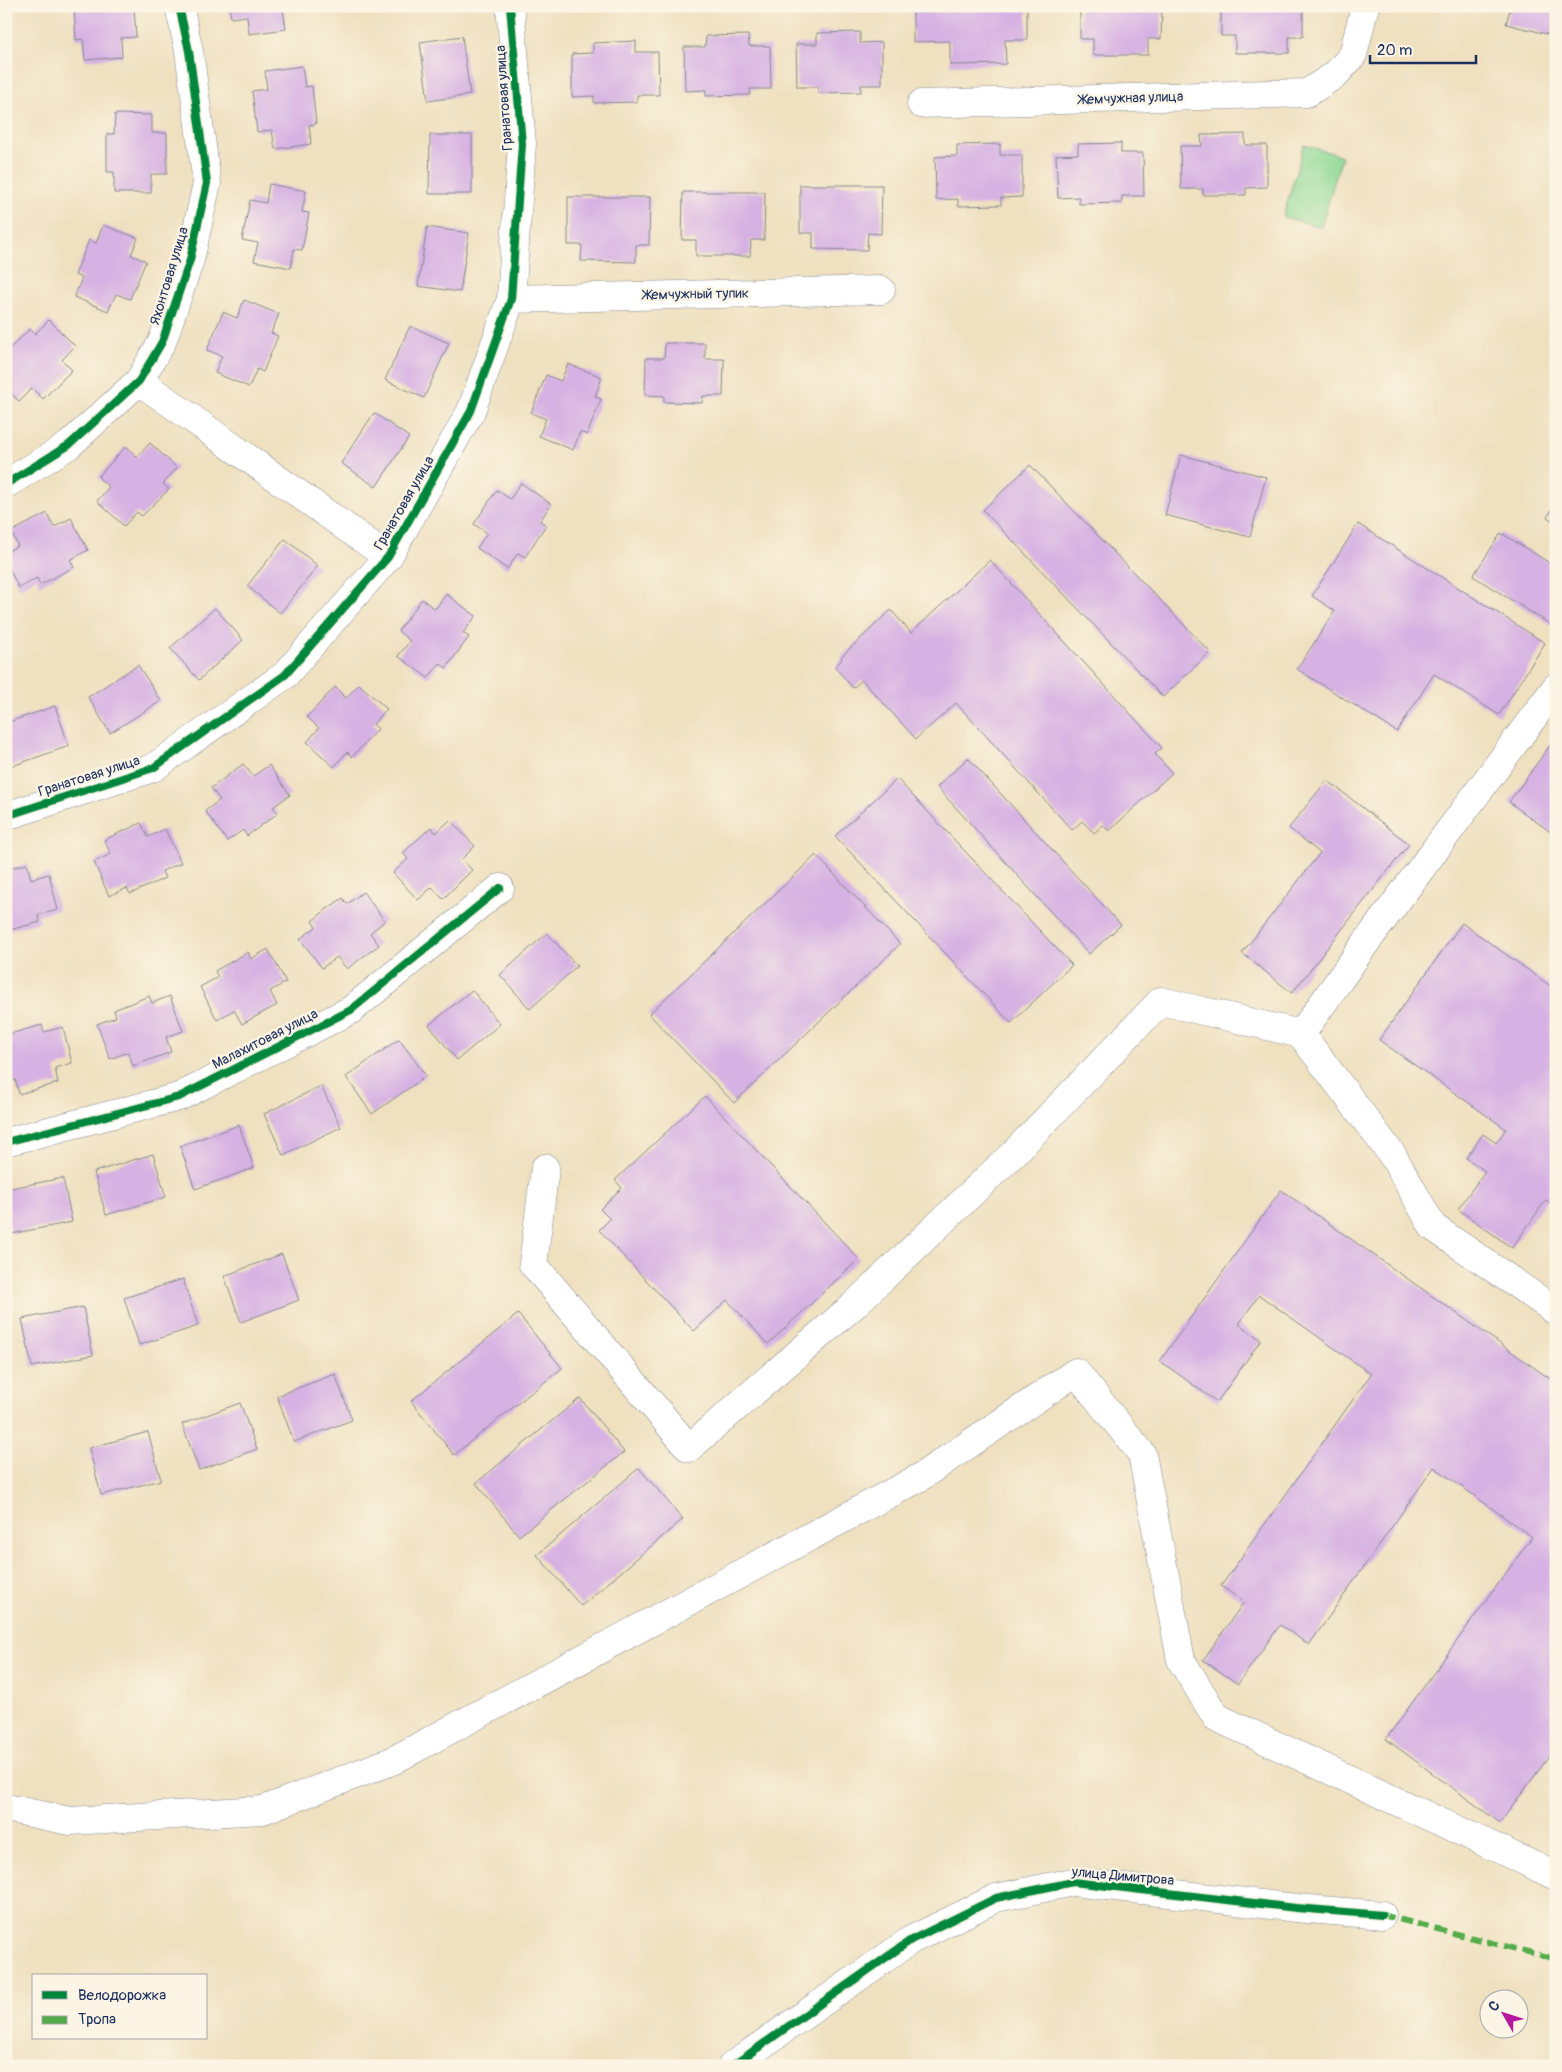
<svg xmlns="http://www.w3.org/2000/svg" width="1562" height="2072" font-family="Pangolin,sans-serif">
	<rect width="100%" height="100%" fill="#fcf5e5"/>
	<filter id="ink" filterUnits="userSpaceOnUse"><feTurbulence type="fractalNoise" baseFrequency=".02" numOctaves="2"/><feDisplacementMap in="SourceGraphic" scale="10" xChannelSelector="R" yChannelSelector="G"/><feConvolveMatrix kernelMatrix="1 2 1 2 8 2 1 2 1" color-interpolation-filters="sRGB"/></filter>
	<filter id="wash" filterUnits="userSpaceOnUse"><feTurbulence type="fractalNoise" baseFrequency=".0096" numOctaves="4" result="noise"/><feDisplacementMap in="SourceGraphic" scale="20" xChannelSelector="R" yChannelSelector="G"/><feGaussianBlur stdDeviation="1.12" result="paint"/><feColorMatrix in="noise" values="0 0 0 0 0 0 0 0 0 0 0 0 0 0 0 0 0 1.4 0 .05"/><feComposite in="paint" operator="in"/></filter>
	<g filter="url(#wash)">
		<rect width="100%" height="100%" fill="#efe0bf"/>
		<path fill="#8fd994" stroke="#558479" d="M1304 145 1342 156 1321 227 1283 217Z"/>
		<g id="blocks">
			<path fill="#d6b1e3" d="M74 6H134L136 37 121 38 122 57 85 60 83 39 76 40Z
				M229 6H290V8L283 9 286 29 249 34 247 16 231 18Z
				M408 6H430V7L410 12Z
				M913 6H1027V40H1005L1006 64 950 65V41L913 42Z
				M1080 6H1162L1161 39H1148V55H1093V39H1080Z
				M1221 6H1303V37H1289V53H1235V36H1221Z
				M1511 6H1556V19L1551 35 1506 24Z
				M860 32V43L882 42V85H861V92L818 93V87H797L796 44H817V33Z
				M748 35 749 46H770L771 89H750V95L706 96V90L685 91 684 47H705L706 36Z
				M462 36 470 95 428 101 420 42Z
				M636 41V52H658L659 95H637V102L594 103V96L572 97V54L593 53V43Z
				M302 66 305 87 312 86 316 124 309 125 311 144 275 149 272 130 257 132 252 91 267 89 265 71Z
				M115 114 152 115V133H167V174H151V193H114V172H107V134H114Z
				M1245 134V145H1267V187L1246 188V195H1203V189H1181L1180 146H1202L1201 135Z
				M430 135H472V194H429Z
				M1121 143V153H1143L1144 196H1122V203L1079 204V197L1058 198 1056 155 1078 154V144Z
				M1000 144V155H1022V197L1001 198V205L958 206V199L936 200 935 157 957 156V145Z
				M269 184 306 191 302 212 309 213 302 250 294 249 291 268 254 261 258 243 242 240 250 200 266 203Z
				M800 185H882L881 234 868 233 867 250 813 249V233H800Z
				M683 192H765L764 240H751L750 256H696V240H682Z
				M568 197H650L649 245H636V262L581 261 582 245H568Z
				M103 225 138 238 131 255 146 261 130 299 116 294 108 311 74 297 82 278 75 275 89 240 96 243Z
				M427 227 469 233 460 292 418 286Z
				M244 300 279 314 271 333 278 336 263 372 257 369 249 387 215 373 222 356 207 350 223 312 237 318Z
				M49 320 75 346 62 360 72 370 43 399 32 388 19 401 6 389V352L30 329 35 334Z
				M410 326 449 343 424 398 385 380Z
				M665 343H705V359H724L723 396H703L702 403 664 402V396L645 395 646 358H664Z
				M568 364 602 377 595 397 601 399 587 435 580 432 573 450 539 436 546 419 531 413 546 375 561 381Z
				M374 413 409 437 376 487 341 463Z
				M150 443 177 468 163 484 169 489 142 516 137 512 124 526 97 501 109 487 98 477 126 446 137 457Z
				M1181 455 1266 477 1250 537 1165 515Z
				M1030 465 1210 652 1163 697 983 510Z
				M521 483 551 504 540 521 546 525 525 557 518 553 507 569 477 548 487 533 474 524 497 490 510 499Z
				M1556 504V523L1547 517Z
				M47 513 54 527 71 518 88 550 70 560 74 567 40 585 37 578 19 588 6 563V552L18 546 11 532Z
				M1358 524 1545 643 1499 715 1434 674 1397 732 1297 669 1335 611 1312 596Z
				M1501 533 1556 567V628L1473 576Z
				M285 539 318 566 280 613 247 586Z
				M990 560 1162 748 1155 754 1172 773 1109 831 1103 825 1094 833 1082 821 1072 830 956 703 916 739 862 680 853 688 835 667 842 659 841 657 891 610 911 633Z
				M446 594 476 616 463 633 469 637 446 668 440 663 428 678 398 656 410 641 398 631 422 599 435 609Z
				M215 608 243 640 199 680 170 648Z
				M138 665 161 701 110 733 88 697Z
				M359 684 387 709 373 724 378 729 352 757 347 752 334 767 307 742 319 728 307 717 335 687 346 698Z
				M55 706 69 746 12 766 6 748V723Z
				M1556 737V836L1509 802Z
				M968 758 1121 925 1089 954 937 787Z
				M243 764 253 776 269 765 290 795 273 807 278 813 247 836 243 830 227 841 205 811 220 800 211 788Z
				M897 779 1072 965 1011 1023 835 836Z
				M1327 780 1409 844 1292 993 1242 953 1320 853 1289 828Z
				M450 820 475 846 462 859 472 870 443 899 432 887 418 900 393 873 408 859 403 853 431 827 436 833Z
				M141 823 148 837 165 829 181 863 162 871 165 878 130 894 127 888 109 896 94 862 111 854 104 840Z
				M816 855 900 944 734 1103 649 1014Z
				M27 864 31 879 49 874 58 910 38 915 40 922 6 931V869Z
				M363 892 385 921 370 933 379 945 347 969 337 957 322 968 300 939 316 927 312 921 327 909 343 898 347 904Z
				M1462 923 1556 990V1207L1546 1200 1512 1248 1458 1209 1485 1171 1466 1158 1483 1134 1496 1143 1506 1129 1379 1040Z
				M547 933 577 966 530 1009 500 975Z
				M268 949 286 982 270 991 277 1005 242 1024 234 1010 217 1020 200 987 218 977 215 971 248 952 251 959Z
				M472 990 500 1024 457 1060 429 1025Z
				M149 996 152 1003 170 996 183 1031 166 1037 171 1052 133 1066 128 1052 110 1059 97 1024 116 1017 114 1010Z
				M42 1025 44 1032 63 1027 72 1063 55 1068 58 1083 19 1094 15 1079 6 1081V1035Z
				M399 1039 426 1076 372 1114 346 1077Z
				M321 1086 341 1127 283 1155 264 1114Z
				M705 1096 859 1259 768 1344 727 1300 694 1331 599 1230 610 1219 600 1209 622 1188 615 1180Z
				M239 1125 254 1168 195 1189 180 1146Z
				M153 1154 166 1197 106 1215 94 1172Z
				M63 1178 72 1222 11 1234 6 1211V1189Z
				M1281 1190 1556 1383V1747L1500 1823 1386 1739 1532 1537 1434 1467 1309 1645 1280 1625 1238 1684 1203 1660 1244 1602 1221 1586 1371 1374 1259 1295 1239 1324 1261 1340 1217 1402 1160 1361Z
				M282 1254 299 1300 241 1322 224 1276Z
				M183 1279 198 1326 139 1345 124 1298Z
				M83 1307 93 1355 32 1367 22 1319Z
				M518 1314 562 1368 454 1455 411 1401Z
				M335 1374 352 1420 294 1442 277 1396Z
				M580 1398 624 1452 519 1536 476 1483Z
				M240 1403 257 1449 199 1470 182 1424Z
				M148 1432 161 1480 101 1495 89 1448Z
				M639 1468 683 1519 581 1606 537 1555Z"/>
		</g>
	</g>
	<g filter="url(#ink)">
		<use href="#blocks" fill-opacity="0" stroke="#85888e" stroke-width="1"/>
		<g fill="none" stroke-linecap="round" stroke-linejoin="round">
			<g stroke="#85888e" stroke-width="29">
				<path id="minor" d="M921 104 1307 93 1335 75 1353 55 1365 6
					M511 299 881 290
					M139 381 388 557
					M6 484 69 445 139 381 162 342 190 260 207 183 189 51 179 6
					M6 816 153 768 285 675 388 557 471 411 511 299 522 144 510 6
					M1301 1034 1393 1156 1433 1227 1556 1311
					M6 1142 179 1097 351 1010 500 888
					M545 1168 533 1264 689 1448 853 1306 1014 1153 1161 1001 1301 1034 1362 948 1556 687
					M6 1808 70 1821 263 1810 392 1761 919 1478 1076 1372 1142 1454 1181 1660 1216 1717 1556 1876
					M732 2066 911 1940 996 1898 1073 1882 1296 1908 1382 1915"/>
			</g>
			<use href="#minor" stroke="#fff" stroke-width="28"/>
			<path stroke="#52ab49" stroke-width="6" stroke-dasharray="12 6" stroke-linecap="butt" d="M1382 1915 1556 1959"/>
			<g stroke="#fcf5e5" stroke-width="11">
				<path id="cycleway" d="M6 484 69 445 139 381 162 342 190 260 207 183 189 51 179 6
					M6 816 153 768 285 675 388 557 471 411 511 299 522 144 510 6
					M6 1142 179 1097 351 1010 500 888
					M732 2066 911 1940 996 1898 1073 1882 1296 1908 1382 1915"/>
			</g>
			<use href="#cycleway" stroke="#00873e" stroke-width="8"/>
		</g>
	</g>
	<g text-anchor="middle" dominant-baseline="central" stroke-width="4.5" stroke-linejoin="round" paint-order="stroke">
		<g font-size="14" fill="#1b2f5e" stroke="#fcf5e5">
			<text transform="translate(504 98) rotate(-94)">Гранатовая улица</text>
			<text transform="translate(1131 98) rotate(-2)">Жемчужная улица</text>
			<text transform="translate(169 276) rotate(-73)">Яхонтовая улица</text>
			<text transform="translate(696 294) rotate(-1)">Жемчужный тупик</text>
			<text transform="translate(404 503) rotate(-60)">Гранатовая улица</text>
			<text transform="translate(89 776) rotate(-18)">Гранатовая улица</text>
			<text transform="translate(265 1039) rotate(-27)">Малахитовая улица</text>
			<text transform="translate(1123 1876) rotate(5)">улица Димитрова</text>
		</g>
	</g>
	<rect width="1562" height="2072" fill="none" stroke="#fcf5e5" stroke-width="25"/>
	<rect x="32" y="1974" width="175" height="65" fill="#fcf5e5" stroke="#a2a6af"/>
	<rect x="42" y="1991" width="25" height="8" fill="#00873e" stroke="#a2a6af"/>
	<text x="78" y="2000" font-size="15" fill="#1b2f5e">Велодорожка</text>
	<rect x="42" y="2016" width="25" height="8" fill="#52ab49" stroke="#a2a6af"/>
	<text x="78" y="2024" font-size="15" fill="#1b2f5e">Тропа</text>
	<g transform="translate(1504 2014) rotate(309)"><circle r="24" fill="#fcf5e5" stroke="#a2a6af"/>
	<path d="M0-4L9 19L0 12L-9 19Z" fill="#b5179e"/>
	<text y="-8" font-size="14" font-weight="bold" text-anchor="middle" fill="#1b2f5e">С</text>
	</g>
	<path d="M1370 55v8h106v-8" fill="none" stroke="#1b2f5e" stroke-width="2.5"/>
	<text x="1377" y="55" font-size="15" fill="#1b2f5e" stroke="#fcf5e5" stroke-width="4" paint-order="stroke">20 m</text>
</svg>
